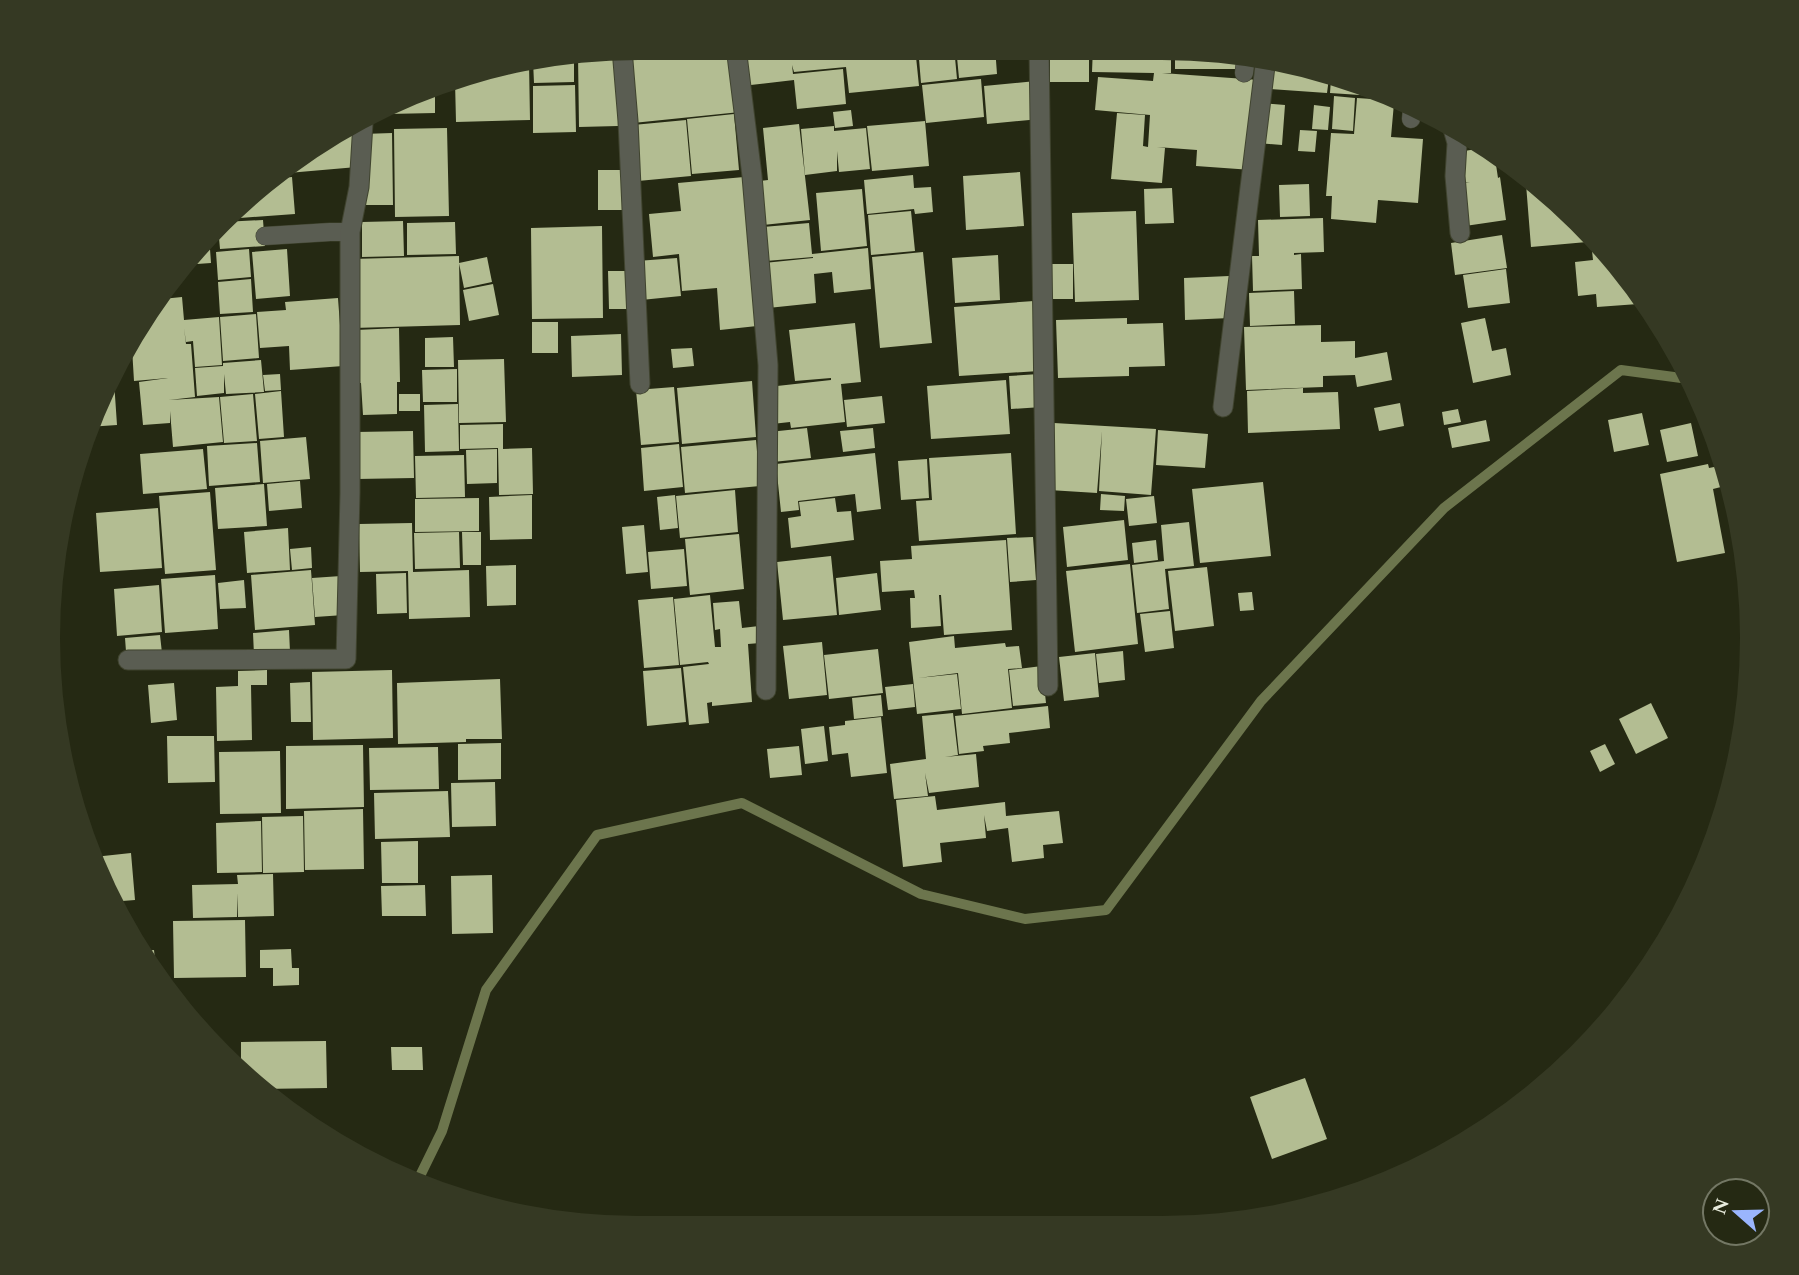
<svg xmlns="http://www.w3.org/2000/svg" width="1799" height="1275" font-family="Spectral,serif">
	<rect width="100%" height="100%" fill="#252913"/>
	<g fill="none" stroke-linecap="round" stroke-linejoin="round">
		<path stroke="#6c754d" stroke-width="10" d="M417 1182 442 1131 486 990 597 835 742 803 921 894 1025 919 1106 910 1261 701 1444 508 1621 370 1689 379"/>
	</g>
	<path fill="#b3bd92" d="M638 47H734L740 112 633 123 627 49Z
		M738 47H915L919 86 849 93 846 67 794 72 792 65 793 74 843 69 846 104 797 109 794 80 742 86Z
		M918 47H954L957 79 921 83Z
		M956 47H995L997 74 959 78Z
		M997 47H1037L1038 57 998 60Z
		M1050 47H1089V82H1050Z
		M1093 47 1171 48V73H1162L1259 80 1252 170 1196 166 1197 150 1157 147 1165 148 1162 183 1111 179 1117 113 1145 115 1143 146 1148 147 1150 115 1095 110 1098 77 1153 81 1154 73 1092 72Z
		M1175 49 1242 55V69H1175Z
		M617 50 618 126 579 127 578 55Z
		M574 56V82L534 83 533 61Z
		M1272 58 1329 78 1327 93 1270 89Z
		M529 62 530 120 456 122 455 81 484 67Z
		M981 79 984 117 926 123 922 85Z
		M1331 79 1376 96H1375L1330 93Z
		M1036 81 1040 119 987 124 984 86Z
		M575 85 576 132 533 133V86Z
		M435 90V113L388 114V111Z
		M1334 96 1355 98 1353 131 1332 129Z
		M1357 98 1387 100 1394 103 1391 137 1423 139 1418 203 1378 200 1376 223 1331 219 1332 196H1326L1331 133 1354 134Z
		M1261 103 1285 105 1282 145 1258 143Z
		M1314 105 1330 107 1328 130 1312 129Z
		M851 110 853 126 835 128 833 112Z
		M734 114 739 170 692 174 687 119Z
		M686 120 691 176 638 181 633 125Z
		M925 121 929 166 872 171 867 126Z
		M799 124 810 220 763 225 759 181 768 180 763 128Z
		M834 126V131L866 128 870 169 839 172 837 151V171L805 175 801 129Z
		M354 127 357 167 288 173 287 166 310 147Z
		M447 128 449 216 395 217 394 129Z
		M1300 130 1317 131 1315 152 1298 151Z
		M392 133 393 205H365L363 134Z
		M1483 148 1495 158 1498 178 1500 177 1506 220 1465 226 1460 183 1470 182H1462L1458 152Z
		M598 170H625L626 210H598Z
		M1020 172 1024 226 966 230 963 176Z
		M913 175 914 188 931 187 933 212 915 214 914 209 867 214 864 180Z
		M292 177 295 214 227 219 273 179Z
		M744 177 757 326 720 330 717 288 682 291 679 254 653 257 649 214 681 211 678 183Z
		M1309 184 1310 216 1280 217 1279 185Z
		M1526 184 1586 233 1587 242 1531 247Z
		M1172 188 1174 223 1145 224 1144 189Z
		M862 189 867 246 821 251 816 193Z
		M911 211 915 251 871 255 868 215Z
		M1136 211 1139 300 1075 302 1072 213Z
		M1323 218 1324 252 1294 253V255L1301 254 1302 289 1253 291 1252 256H1259L1258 220Z
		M263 220 265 246 220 249 218 227 223 222Z
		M403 221 404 256 362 257V222Z
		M455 222 456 254 407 255V223Z
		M809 223 812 254 868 248 871 289 834 293 832 272 814 274 816 303 768 308 764 263 813 258V257L766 261 763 227Z
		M602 226 603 318 532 319 531 228Z
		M209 235 211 263 183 265 193 249Z
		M1502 235 1507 268 1455 275 1451 243Z
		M1591 241H1596L1605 248 1637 293 1638 304 1597 307 1596 294 1578 296 1575 262 1593 260Z
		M249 249 251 277 218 280 216 252Z
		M287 249 290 296 256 299 252 252Z
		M923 252 932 343 880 348 872 257Z
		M998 255 1000 300 955 303 952 258Z
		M459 256 460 325 353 328 352 259Z
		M487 257 492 282 464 288 459 263Z
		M677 258 681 296 641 300 637 261Z
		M1049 264H1073V299H1051Z
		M1506 269 1510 303 1468 308 1463 275Z
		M608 271H632V309H609Z
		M1229 276 1230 318 1185 320 1184 278Z
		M251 279 253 312 220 314 218 282Z
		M493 284 499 315 469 321 463 290Z
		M1294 291 1295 324 1250 326 1249 293Z
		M182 297 184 320 219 317 222 365 195 367 193 341 186 342 184 328 186 344H191L195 397 169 400 219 397 223 442 173 447 170 411V423L143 425 139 382 168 378 134 381 132 348H134V344L162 299Z
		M338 298 343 366 290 370 289 346 260 348 257 312 286 310 285 302Z
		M1034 301 1039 371 959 376 954 307Z
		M256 314 259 358 223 361 220 317Z
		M1127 318V324L1163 323 1165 366 1129 367V376L1058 378 1056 320Z
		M1485 318 1492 351 1506 348 1511 375 1473 383 1461 323Z
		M532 322H558V353H532Z
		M855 323 861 382 841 384 845 422 791 428 790 422 772 424 768 387 831 380V378L795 381 789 330Z
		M1321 325V342L1355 341V358L1387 352 1392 380 1357 387 1355 375 1323 376V387L1246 390 1244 327Z
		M399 328 400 382H397V414L363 415 361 383H356V330Z
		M621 334 622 375 572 377 571 336Z
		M453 337 454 367H425V338Z
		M692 348 694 366 673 368 671 349Z
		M504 359 506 422 459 423 458 360Z
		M261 360 264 392 226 394 224 374V393L197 396 195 368 223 366V363Z
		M457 369V402H423L422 370Z
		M280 374 281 390 265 391 263 375Z
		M1039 374 1042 407 1011 409 1009 376Z
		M1006 380 1010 434 931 439 927 386Z
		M111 381H114L117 425 88 427 92 411Z
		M752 381 756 437 682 444 677 388Z
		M674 387 679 442 641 445 636 390Z
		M1303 388V393L1338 392 1340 429 1248 433 1247 391Z
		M281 391 284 437 259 439 255 394Z
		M253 394 257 441 224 443 220 397Z
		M399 394H420V411H399Z
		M882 396 885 423 847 427 844 400Z
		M1400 403 1404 426 1379 431 1374 408Z
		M458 404 459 451 425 452 424 405Z
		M1458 409 1461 422 1444 425 1442 412Z
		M1642 413 1649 445 1614 452 1608 420Z
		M1486 420 1490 441 1452 448 1448 428Z
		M1054 423 1156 429 1151 495 1099 491 1102 431 1097 493 1049 490Z
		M1691 423 1698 456 1667 462 1660 430Z
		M503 424V449L532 448 533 494 499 495 498 448 460 449V425Z
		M807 428 811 458 773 462 769 432Z
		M873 428 875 448 843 452 840 431Z
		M1158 430 1208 434 1205 468 1156 465Z
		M413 431 414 478 357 479 356 432Z
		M306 437 310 479 263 483 260 441Z
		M756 440 760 486 685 493 681 447Z
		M257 443 260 482 209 486 207 446Z
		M679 444 683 487 644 491 641 448Z
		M203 449 207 489 143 494 140 454Z
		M497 449V483L467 484 466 450Z
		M875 453 881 509 857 512 855 494 798 501 799 510 781 512 776 464Z
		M1011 453 1016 534 919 541 916 501 932 500 929 458Z
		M464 455 465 497 416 498 415 456Z
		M927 459 929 498 901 500 898 461Z
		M1708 464 1709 468 1724 465 1729 485 1713 489 1725 553 1677 562 1660 474Z
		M300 481 302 508 269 511 267 484Z
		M1263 482 1271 556 1200 563 1192 489Z
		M264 484 267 526 218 529 215 488Z
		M735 490 738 532 680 538 676 496Z
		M210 492 216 570 165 574 159 496Z
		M1101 494 1125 496 1124 511 1100 510Z
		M532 495V539L490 540 489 497Z
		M675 495 678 528 660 530 657 497Z
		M1154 496 1157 523 1129 526 1126 499Z
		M479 498V531L415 532V499Z
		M835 498 837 512 851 511 854 540 791 548 788 518 801 516 799 502Z
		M158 508 162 568 100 572 96 513Z
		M1124 520 1128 560 1067 567 1063 527Z
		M1189 522 1194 566 1165 569 1169 609 1137 613 1132 565 1164 561 1161 525Z
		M412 523 413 572 469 570 470 617 409 619 408 571 360 572 359 524Z
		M644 525 648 572 626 574 622 527Z
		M288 528 290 570 247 573 244 532Z
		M459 532 460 568 415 569 414 533Z
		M462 532H481V565H463Z
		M739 534 744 589 690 595 685 539Z
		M1033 537 1036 580 1010 582 1007 538Z
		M1006 540 1012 630 944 635 941 595H939L941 626 911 628 910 598H915L914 590 882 592 880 561 912 559 911 546Z
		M1156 540 1158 560 1134 563 1132 543Z
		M311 547 312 568 292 570 290 549Z
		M684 549 687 586 651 589 648 552Z
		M831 556 837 615 783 620 777 562Z
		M1130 564 1138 644 1075 652 1066 571Z
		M516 565V605L487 606 486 566Z
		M1207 567 1214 626 1175 631 1168 571Z
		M311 570 315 625 255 630 251 575Z
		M406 573 407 613 377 614 376 574Z
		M877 573 881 610 839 615 836 578Z
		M215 575 218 629 165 633 161 579Z
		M341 576 344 615 315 617 312 578Z
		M244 580 246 608 220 609 218 583Z
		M159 585 162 632 117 636 114 589Z
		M1252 592 1254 610 1240 611 1238 593Z
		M710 595 715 647H721L720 629 715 630 713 603 739 601 742 628 759 626 760 643 748 644 752 702 712 706V702L707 703 709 723 689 725 683 667 709 664 708 662 680 665 674 599Z
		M673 597 679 665 644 668 638 600Z
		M1170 611 1174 648 1145 652 1140 614Z
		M289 630 290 652 254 655 253 633Z
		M160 635 163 662 127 665 125 638Z
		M954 636 955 648 1005 643 1006 647 1019 646 1022 668 1008 669 1012 708 962 714 958 673 918 678 957 674 961 709 917 714 909 642Z
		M822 642 827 695 789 699 783 646Z
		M878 649 883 693 829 699 824 655Z
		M1123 651 1125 680 1099 683 1096 654Z
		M1095 653 1099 697 1064 701 1059 657Z
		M1042 666 1046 703 1013 706 1009 670Z
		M681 668 686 722 647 726 643 671Z
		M267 670V685H251L252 740 217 741 216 687 238 686V671Z
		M392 670 393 738 313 740 312 672Z
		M500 679 502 739H466V742L398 744 397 683Z
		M310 682 311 722H291L290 683Z
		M174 683 177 720 151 723 148 685Z
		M913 684 915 707 888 710 885 687Z
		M881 695 883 716 854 719 852 698Z
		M1651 703 1668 738 1636 754 1619 719Z
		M1048 706 1050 728 1009 733 1010 743 983 746 984 751 959 754 955 716Z
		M953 713 958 755 945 757 976 754 979 787 929 793 925 773 928 796 894 799 890 764 926 759 922 716Z
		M881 717 887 773 851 777 848 753 832 755 829 727 845 725V721Z
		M824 726 828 761 805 764 801 729Z
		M167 736H214L215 782 168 783Z
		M501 743V779L458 780V744Z
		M1605 744 1615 764 1600 772 1590 751Z
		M363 745 364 807 286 809V746Z
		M799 746 802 775 770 778 767 749Z
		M438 747 439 789 370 790 369 748Z
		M280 751 281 813 220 814 219 752Z
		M495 782 496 826 452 827 451 783Z
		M448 791 450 837 375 839 374 793Z
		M935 796 937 810 1005 802 1006 816 1059 811 1063 843 1043 845 1044 858 1012 862 1008 828 987 831 984 815 986 838 940 843 942 862 903 867 896 800Z
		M363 809 364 869 305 870 304 811Z
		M303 816 304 872 263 873 262 817Z
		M261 821 262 872 217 873 216 823Z
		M418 841V883H382L381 842Z
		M131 853 135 900 110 902 94 857Z
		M273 874 274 916 238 917 237 893V917L193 918 192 885 238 884 237 875Z
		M492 875 493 933 452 934 451 876Z
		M425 885 426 916H382L381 886Z
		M245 920 246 977 174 978 173 921Z
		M291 949 292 968H299V985L273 986V968H260V950Z
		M154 950 156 970 144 951Z
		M326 1041 327 1088 261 1089 241 1071V1042Z
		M391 1047H422L423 1070H392Z
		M1305 1078 1327 1139 1272 1159 1250 1097Z"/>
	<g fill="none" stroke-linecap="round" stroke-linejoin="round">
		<g stroke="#40442f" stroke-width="19">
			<path id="service" d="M1244 73 1246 56
				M1411 119 1412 109
				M265 236 330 232H350"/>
		</g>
		<g stroke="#40442f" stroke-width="21">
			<path id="minor" d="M736 47 752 176 768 365 766 690
				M1039 47 1048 686
				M622 49 628 121 640 384
				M1452 125 1457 143 1455 176 1460 233
				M1223 407 1266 58
				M128 660 346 659 350 493V232L359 187 363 123"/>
		</g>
		<use href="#service" stroke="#5a5d52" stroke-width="18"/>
		<use href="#minor" stroke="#5a5d52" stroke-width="19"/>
	</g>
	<path d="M0 0H1799V1275H0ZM638 60H1162A578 578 0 0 1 1740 638V638A578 578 0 0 1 1162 1216H638A578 578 0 0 1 60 638V638A578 578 0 0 1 638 60Z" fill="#353923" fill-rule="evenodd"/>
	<g transform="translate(1736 1212) rotate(290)"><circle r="33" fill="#252913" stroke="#737764" stroke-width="2"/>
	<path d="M0-5L12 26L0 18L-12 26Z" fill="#9ab5fd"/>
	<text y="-10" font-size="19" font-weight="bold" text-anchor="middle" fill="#e8ecdd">N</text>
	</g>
</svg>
